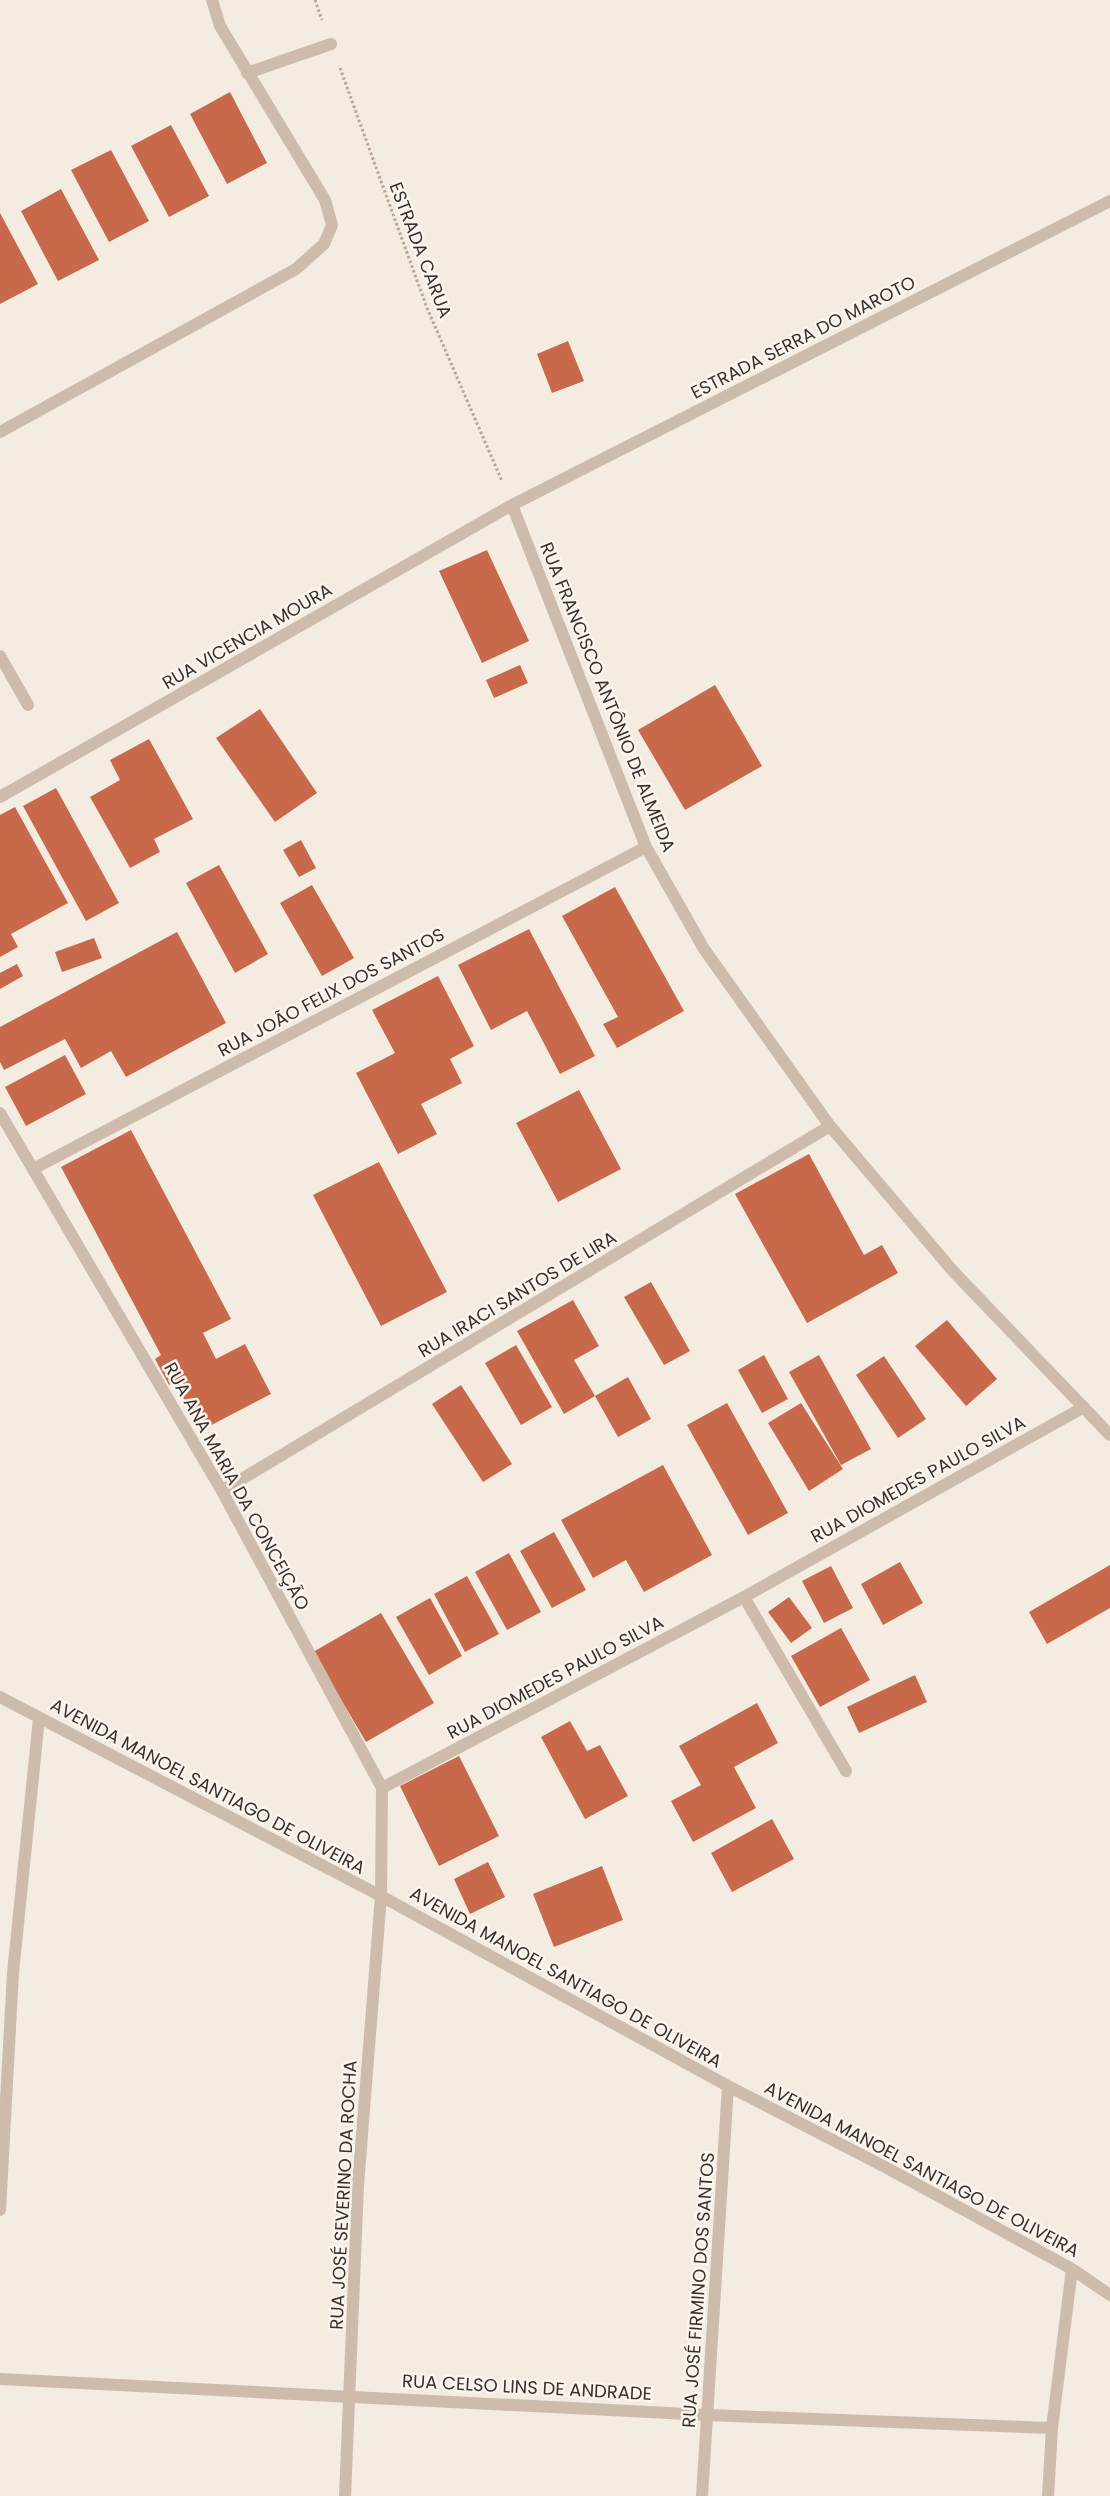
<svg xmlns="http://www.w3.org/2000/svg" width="1110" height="2496" font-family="Poppins,sans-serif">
	<rect width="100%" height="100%" fill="#f4ebe1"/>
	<path fill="#c8694b" d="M230 92 267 163 227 184 190 114Z
		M171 125 209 196 169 217 131 146Z
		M111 150 149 221 109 242 71 170Z
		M61 189 99 260 58 281 21 211Z
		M0 213 38 284 0 304Z
		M568 341 584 381 552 393 537 354Z
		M487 550 529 641 482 663 439 571Z
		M520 665 528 683 494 698 486 680Z
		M715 685 762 766 685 810 638 730Z
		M260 709 317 793 275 822 216 738Z
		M149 739 193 819 154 839 160 852 130 868 90 797 120 780 110 760Z
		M56 788 119 903 86 921 23 806Z
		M15 807 68 903 11 934 18 947 0 957V815Z
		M301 840 316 868 299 877 283 850Z
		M219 865 268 954 235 973 186 883Z
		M312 885 354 958 322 976 280 903Z
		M615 887 684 1011 617 1048 603 1024 618 1017 562 916Z
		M529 929 595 1056 560 1074 527 1011 491 1030 458 965Z
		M177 932 226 1023 126 1077 111 1051 81 1068 65 1039 4 1070 0 1062V1027Z
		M94 938 102 958 62 972 55 952Z
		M17 964 23 976 0 989V973Z
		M438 976 474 1046 450 1059 462 1083 421 1104 437 1134 398 1154 356 1073 395 1053 372 1010Z
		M65 1055 86 1094 26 1126 5 1087Z
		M579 1090 621 1169 558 1202 516 1123Z
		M131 1130 231 1319 203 1333 216 1359 245 1344 271 1394 200 1431 175 1381 169 1385 155 1359 161 1355 61 1167Z
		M809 1154 864 1255 882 1245 898 1273 807 1323 735 1194Z
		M379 1162 447 1292 381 1326 313 1195Z
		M651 1282 690 1351 664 1365 624 1297Z
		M573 1300 599 1346 574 1360 595 1396 628 1377 651 1419 618 1437 595 1396 564 1414 517 1331Z
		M947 1320 997 1379 966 1406 915 1346Z
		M516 1345 552 1407 521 1425 485 1363Z
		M764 1355 788 1399 762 1413 738 1370Z
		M819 1355 871 1449 841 1465 789 1372Z
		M884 1356 926 1419 898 1438 856 1375Z
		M461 1385 512 1464 483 1482 432 1404Z
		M727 1403 788 1513 748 1535 687 1425Z
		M801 1403 843 1469 809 1491 768 1423Z
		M663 1465 712 1555 644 1592 626 1560 593 1578 561 1520Z
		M554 1532 586 1590 552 1608 520 1551Z
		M509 1553 541 1612 507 1630 475 1572Z
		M900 1562 923 1603 883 1625 861 1584Z
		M1110 1565V1608L1047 1644 1029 1612Z
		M831 1566 853 1608 824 1623 802 1581Z
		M467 1576 499 1634 465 1652 434 1594Z
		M789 1597 812 1628 791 1643 768 1612Z
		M430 1598 462 1656 429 1675 396 1617Z
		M381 1613 434 1703 366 1742 313 1652Z
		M841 1628 870 1680 820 1707 791 1656Z
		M915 1675 927 1702 859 1733 847 1707Z
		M757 1703 778 1743 734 1767 756 1808 693 1842 671 1801 701 1785 679 1746Z
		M570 1721 587 1751 600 1745 628 1796 585 1819 541 1737Z
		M459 1756 499 1836 439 1866 400 1786Z
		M772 1819 794 1859 732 1892 711 1853Z
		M488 1862 505 1897 470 1914 454 1879Z
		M602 1866 623 1920 554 1947 533 1894Z"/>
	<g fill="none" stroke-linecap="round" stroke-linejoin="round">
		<path stroke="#b9a596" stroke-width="3" stroke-dasharray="2.5 2.5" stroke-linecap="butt" d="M315 0 322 20
			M340 68 427 308 502 481"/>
		<path stroke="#cdbbac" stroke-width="12" d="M247 73 331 44
			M0 432 296 269 324 244 332 225 325 200 220 26 212 0
			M512 505 646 847 704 949 830 1126 952 1270 1110 1435
			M0 656 28 705
			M0 797 512 505 1110 201
			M0 1113 222 1491 382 1788 381 1896 358 2185 345 2496
			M33 1169 646 847
			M222 1491 830 1126
			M744 1597 846 1771
			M0 1697 381 1896 728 2086 887 2168 1072 2269 1110 2295
			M382 1788 744 1597 1084 1407
			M0 2210 13 1973 39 1718
			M0 2379 707 2415 1052 2428
			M702 2496 728 2086
			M1048 2496 1052 2428 1072 2269"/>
	</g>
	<g text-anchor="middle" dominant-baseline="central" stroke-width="5" stroke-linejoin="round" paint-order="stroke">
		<g font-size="18" fill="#3b302b" stroke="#fbf5ee">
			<text transform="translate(421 250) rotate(69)">ESTRADA CARUA</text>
			<text transform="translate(803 337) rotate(-27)">ESTRADA SERRA DO MAROTO</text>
			<text transform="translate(247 636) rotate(-30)">RUA VICENCIA MOURA</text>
			<text transform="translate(608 697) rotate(68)">RUA FRANCISCO ANTÔNIO DE ALMEIDA</text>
			<text transform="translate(331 992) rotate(-28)">RUA JOÃO FELIX DOS SANTOS</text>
			<text transform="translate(517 1294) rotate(-31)">RUA IRACI SANTOS DE LIRA</text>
			<text transform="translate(918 1479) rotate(-29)">RUA DIOMEDES PAULO SILVA</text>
			<text transform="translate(237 1486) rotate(61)">RUA ANA MARIA DA CONCEIÇÃO</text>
			<text transform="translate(555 1677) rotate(-28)">RUA DIOMEDES PAULO SILVA</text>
			<text transform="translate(208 1786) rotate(28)">AVENIDA MANOEL SANTIAGO DE OLIVEIRA</text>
			<text transform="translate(566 1977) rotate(29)">AVENIDA MANOEL SANTIAGO DE OLIVEIRA</text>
			<text transform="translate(922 2169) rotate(28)">AVENIDA MANOEL SANTIAGO DE OLIVEIRA</text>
			<text transform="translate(343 2195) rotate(-87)">RUA JOSÉ SEVERINO DA ROCHA</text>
			<text transform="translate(698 2290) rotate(-86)">RUA JOSÉ FIRMINO DOS SANTOS</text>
			<text transform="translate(527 2387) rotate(3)">RUA CELSO LINS DE ANDRADE</text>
		</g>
	</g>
</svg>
